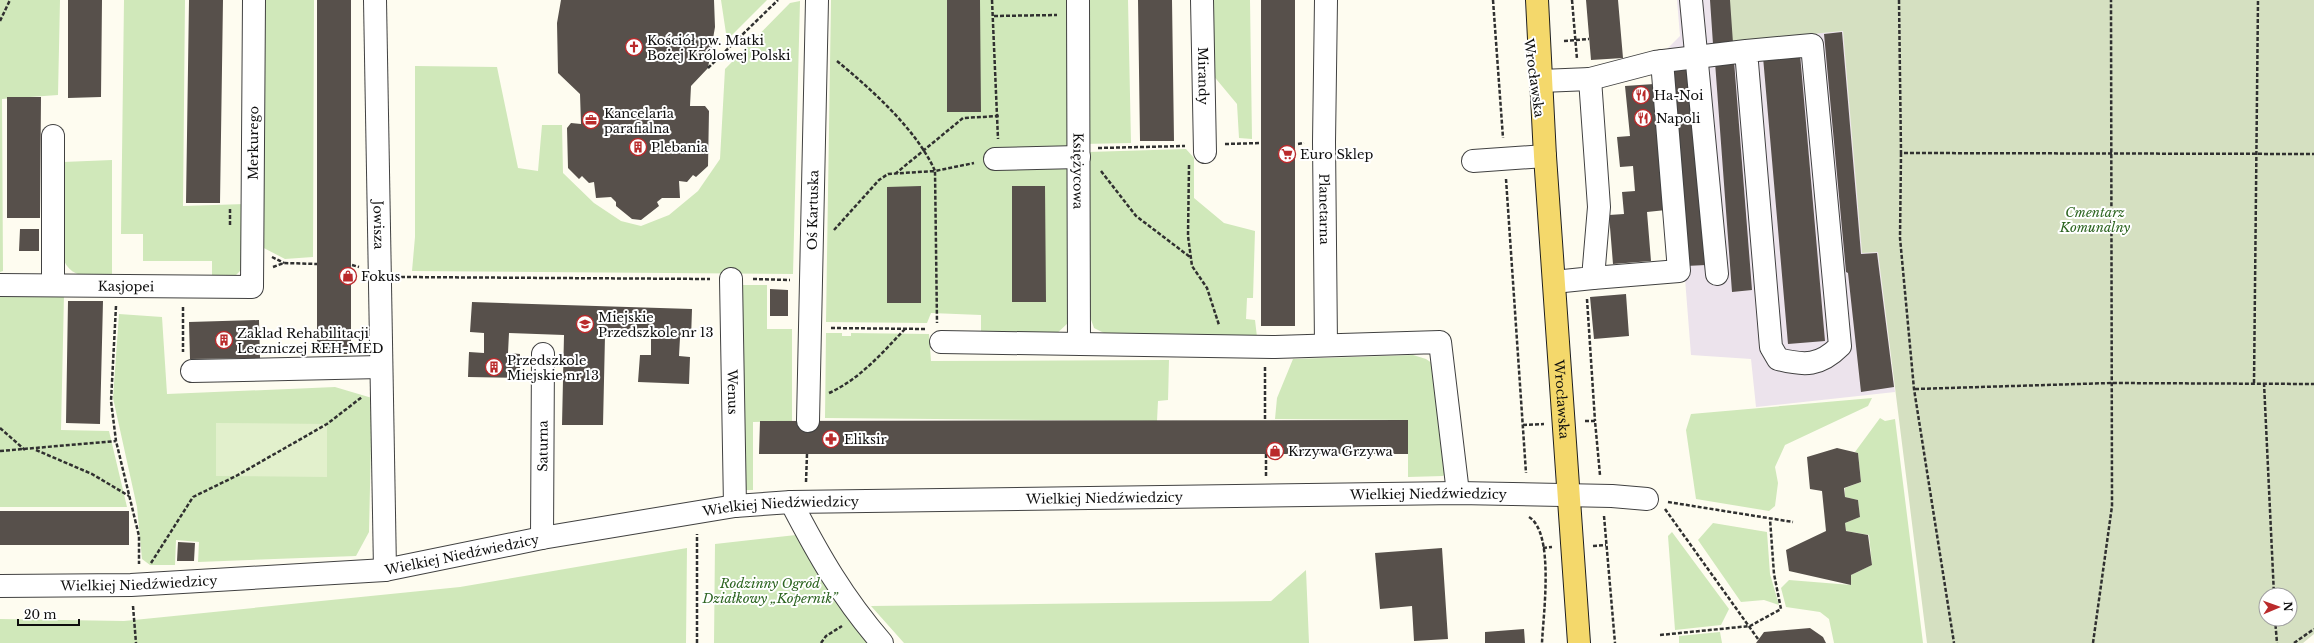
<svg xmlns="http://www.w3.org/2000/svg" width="2314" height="643" font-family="'Libre Baskerville',serif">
	<rect width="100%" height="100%" fill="#fefcf0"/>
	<path fill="#ece3ec" d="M1677 0H1727L1730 42 1843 31 1862 253 1878 252 1895 392 1756 407 1751 359 1691 355 1667 49 1680 36Z"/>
	<path fill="#d0e8ba" d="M0 0H60L58 95 2 99 3 271 0 272Z
		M124 0H185L183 206 245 204 242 269 235 276 212 279V261H143V234H121Z
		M263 0H314L313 257 285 259 260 246Z
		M721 0H767L727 40Z
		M831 0H1068V323L1054 336 981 333V315L931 313 927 323 826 322Z
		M1084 0H1128L1131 143 1083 144Z
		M1211 0H1250L1252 139 1239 138 1237 104 1212 74Z
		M800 1 793 274 412 271 415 237V66L497 67 518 168 538 171 542 125H562L563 173 594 203 621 221 641 226 669 215 698 191 720 159 725 69 790 3Z
		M1186 149 1194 158V198L1224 223 1255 231 1253 298H1247L1246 319 1255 320 1257 337 1106 334 1094 328 1088 311V152Z
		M112 160V275C92 275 74 281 64 261L63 162Z
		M737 285H767V329H792V421L753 422V490H737Z
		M0 292 64 295 61 430 109 431 127 507H0Z
		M119 314 162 317 167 394 335 387 372 398 369 532 356 556 198 562 199 542 176 540 175 565H150L142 559 137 507 113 398Z
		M826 333H842V336H851V333L929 334 931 361 1169 360 1168 400 1158 401 1157 421 825 418Z
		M1413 355 1426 359 1436 366 1446 473 1443 476 1408 477V420L1275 419 1277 398 1293 359Z
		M1872 398 1868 406 1785 445 1775 467 1778 483 1775 506 1769 511 1696 499 1686 430 1691 414Z
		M1880 418 1885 421 1895 419 1923 643H1834L1829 619 1820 612 1786 607 1781 588 1789 580 1851 585V575L1872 565 1869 535 1846 531 1845 523 1860 517 1858 500 1845 497V488L1861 482 1858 453 1855 452Z
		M1713 523 1767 532 1770 574 1779 605 1764 600 1741 602 1698 540Z
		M1672 532 1729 609 1721 625 1675 630 1668 536Z
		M796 535 865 634 874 643H714L715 544Z
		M687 548 686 643H0V619L124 621 460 587Z
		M1306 570 1309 643H904L871 606 1271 601Z
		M1720 632 1722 643H1679V636Z"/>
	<path fill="#d5e0c1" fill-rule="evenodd" d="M1727 0H2314V634L2303 643H1927L1878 252 1862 253 1843 31 1730 42ZM2266 595H2290V619H2266Z"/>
	<path fill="#e2f0cc" d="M216 423 327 424V477L216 476Z"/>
	<path fill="#57504b" d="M68 0H102L101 97 68 98Z
		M189 0H223L220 203H186Z
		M317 0H351V354H317Z
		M561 0H714L715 27 708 68 691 86 690 106H705L709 111 708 166 696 177 693 175 687 182 679 181 680 198H662L657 202 659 206 641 220 632 219 616 206V202L611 197 596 198 594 182 589 183 582 176 579 179 568 168 567 128 571 123 581 124 580 94 558 73 557 23Z
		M947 0H980L981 112H947Z
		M1138 0H1172L1174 141H1140Z
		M1261 0H1295V326H1261Z
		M1586 0H1618L1623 58 1591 60Z
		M1710 0H1730L1733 43 1713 44Z
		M1842 32 1861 254 1877 253 1894 387 1861 392 1848 273 1846 272 1824 34Z
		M1800 54 1825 341 1788 344 1763 57Z
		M1734 61 1752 290 1732 292 1715 62Z
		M1689 63 1706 265 1686 266 1670 64Z
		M1654 84 1666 210 1647 212 1651 261 1613 264 1609 215 1624 214 1622 192 1635 191 1633 166 1620 167 1617 137 1630 136 1625 86Z
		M7 97H41L40 218H7Z
		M921 186V303H887V187Z
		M1012 186H1045L1046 302H1012Z
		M20 229H39V251H19Z
		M770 289 788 290V316H770Z
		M1626 294 1629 336 1594 339 1590 297Z
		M68 301H103L100 424 66 423Z
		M472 302 692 309 691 339 680 338 679 356 690 357 689 384 638 382 640 355H651V337L605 336 603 425H562L564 335 509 333 508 353 520 354V378L468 377 469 352 484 353V333L470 332Z
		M259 320 260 358 190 359 189 322Z
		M1408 420V454H759L760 421Z
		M1837 448 1858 453 1861 482 1844 488 1845 497 1858 500 1860 517 1845 523 1846 531 1868 535 1872 565 1851 575V585L1789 571 1786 550 1826 531 1822 491 1810 489 1807 457Z
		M0 511H129V545H0Z
		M178 542 195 543 194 561H177Z
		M1442 548 1448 639 1414 641 1412 606 1380 609 1375 553Z
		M1810 628 1823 637 1826 643H1756L1764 632Z
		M1524 629 1525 643H1485V632Z"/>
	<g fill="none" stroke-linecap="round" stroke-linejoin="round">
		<g stroke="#414141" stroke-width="24">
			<g id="minor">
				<path id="s1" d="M375 0 385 570"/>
				<path id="s2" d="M1078 0 1079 343"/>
				<path id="s3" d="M1202 0 1205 152"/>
				<path id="s4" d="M1326 0 1324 142 1326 345"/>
				<path d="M1691 0 1717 274"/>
				<path d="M1590 79 1655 62 1746 51 1771 347 1778 359C1805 366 1820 366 1840 346L1812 45 1746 51"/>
				<path d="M1541 81 1590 79 1599 207 1593 278 1554 282"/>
				<path d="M995 159 1079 157"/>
				<path d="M1473 161 1545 156"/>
				<path d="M1593 278 1679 271 1662 61"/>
				<path id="s5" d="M731 279 735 506"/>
				<path id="s6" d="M0 285 252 287 254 0"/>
				<path d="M53 285V136"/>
				<path d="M941 342 1275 347 1440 342 1458 493"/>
				<path d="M192 371 381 367"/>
				<path id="s7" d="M808 421 817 0"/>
				<path d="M791 502C819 556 843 598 882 643"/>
				<path id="s8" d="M542 538 543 354"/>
				<path id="s9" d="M0 586 131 585 385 570 542 538 735 506 791 502 1458 493 1612 496 1647 499"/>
			</g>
		</g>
		<g stroke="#1f1f1f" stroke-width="24">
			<g id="major">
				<path id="s10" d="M1537 0 1545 156 1579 643"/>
			</g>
		</g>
		<path stroke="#303030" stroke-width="2.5" stroke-dasharray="4 2" stroke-linecap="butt" d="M992 0 998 139
			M1493 0 1503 138
			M1572 0 1577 59
			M1899 0 1901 153 2314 154
			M994 16 1057 15
			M0 21 10 0
			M1564 41 1589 39
			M837 61C871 89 917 130 935 171L974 163
			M708 68 778 0
			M1225 144 1261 143
			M1298 144 1304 143
			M1098 148 1185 146
			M1901 153 1900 238 1914 389 1954 643
			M1189 165 1188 236 1192 266 1207 288 1219 325
			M1101 171 1136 216 1190 257
			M895 174 963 118 999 116
			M1506 179 1526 473
			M230 209V227
			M834 230 879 180 888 174 935 171 937 323
			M272 257 284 263
			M352 265 359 267
			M273 267 284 263 317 264
			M401 277 710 279
			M753 279 790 280
			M1587 299 1595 421
			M116 306 111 401 116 441 139 536V564
			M183 307V352
			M831 328 926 329
			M1265 367V420
			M2254 383 2258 0
			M2264 383 2274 595
			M1915 389 2111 383 2314 384
			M829 393C860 379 882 353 905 329
			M1585 421H1595L1600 475
			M1523 425 1544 424
			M0 428 25 450
			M36 450 92 474 129 496
			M0 451 116 441
			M1266 454V476
			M806 482 807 454
			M1668 502 1793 522
			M1665 509 1758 639
			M1604 516 1615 643
			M1529 517C1555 533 1543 616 1542 643
			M1593 546 1606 545
			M1543 548 1552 547
			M151 563 193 497 236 476 327 424 362 397
			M133 606 136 643
			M2275 619 2277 643
			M1660 635 1750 626 1781 609 1774 574 1770 519
			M697 643V534
			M821 643 826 636 842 626
			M2093 643 2112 506 2111 0
			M2294 643 2314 629"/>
		<use href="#minor" stroke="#fff" stroke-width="22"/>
		<use href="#major" stroke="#f4d86b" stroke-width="22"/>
	</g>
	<defs>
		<g id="church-ring" transform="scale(0.9)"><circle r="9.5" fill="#fff" stroke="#ba2a2b" stroke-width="1.5"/><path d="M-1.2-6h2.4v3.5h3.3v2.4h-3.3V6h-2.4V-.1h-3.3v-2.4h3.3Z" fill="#ba2a2b"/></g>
		<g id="restaurant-ring" transform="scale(0.9)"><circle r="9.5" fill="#fff" stroke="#ba2a2b" stroke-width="1.5"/><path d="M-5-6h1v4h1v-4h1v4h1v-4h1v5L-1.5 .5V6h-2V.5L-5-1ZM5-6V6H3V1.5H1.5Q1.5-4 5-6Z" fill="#ba2a2b"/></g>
		<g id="office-ring" transform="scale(0.9)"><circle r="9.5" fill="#fff" stroke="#ba2a2b" stroke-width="1.5"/><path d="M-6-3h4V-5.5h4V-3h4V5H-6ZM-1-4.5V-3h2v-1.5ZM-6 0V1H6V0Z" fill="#ba2a2b"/></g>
		<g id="building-ring" transform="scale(0.9)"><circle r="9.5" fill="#fff" stroke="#ba2a2b" stroke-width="1.5"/><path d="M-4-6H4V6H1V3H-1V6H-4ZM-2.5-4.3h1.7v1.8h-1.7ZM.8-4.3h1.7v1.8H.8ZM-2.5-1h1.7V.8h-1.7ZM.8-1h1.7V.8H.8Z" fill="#ba2a2b"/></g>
		<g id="supermarket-ring" transform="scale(0.9)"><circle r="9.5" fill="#fff" stroke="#ba2a2b" stroke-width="1.5"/><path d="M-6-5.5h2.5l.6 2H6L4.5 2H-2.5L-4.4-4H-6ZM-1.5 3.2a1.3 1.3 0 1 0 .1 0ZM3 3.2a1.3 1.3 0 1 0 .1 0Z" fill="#ba2a2b"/></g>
		<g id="shop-ring" transform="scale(0.9)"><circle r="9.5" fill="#fff" stroke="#ba2a2b" stroke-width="1.5"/><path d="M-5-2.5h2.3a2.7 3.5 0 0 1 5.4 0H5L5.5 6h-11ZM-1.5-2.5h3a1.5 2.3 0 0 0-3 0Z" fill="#ba2a2b"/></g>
		<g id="school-ring" transform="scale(0.9)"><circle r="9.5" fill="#fff" stroke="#ba2a2b" stroke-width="1.5"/><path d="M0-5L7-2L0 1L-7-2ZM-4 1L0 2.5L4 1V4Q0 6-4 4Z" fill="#ba2a2b"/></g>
		<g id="pharmacy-ring" transform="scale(0.9)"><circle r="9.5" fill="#fff" stroke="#ba2a2b" stroke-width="1.5"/><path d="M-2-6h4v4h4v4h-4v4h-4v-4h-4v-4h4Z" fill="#ba2a2b"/></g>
	</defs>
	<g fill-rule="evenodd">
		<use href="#church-ring" x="634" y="47"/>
		<use href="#restaurant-ring" x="1641" y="95"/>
		<use href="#restaurant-ring" x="1643" y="118"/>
		<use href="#office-ring" x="591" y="120"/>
		<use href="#building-ring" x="638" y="147"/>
		<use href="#supermarket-ring" x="1287" y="154"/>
		<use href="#shop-ring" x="348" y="276"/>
		<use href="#school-ring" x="585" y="324"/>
		<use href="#building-ring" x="224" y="340"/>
		<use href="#building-ring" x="494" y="367"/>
		<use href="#pharmacy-ring" x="831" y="439"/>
		<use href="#shop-ring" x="1275" y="451"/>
	</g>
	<g text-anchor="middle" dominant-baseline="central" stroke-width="4" stroke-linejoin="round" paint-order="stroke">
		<g font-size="13" fill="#0e0e0e" stroke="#fff" text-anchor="start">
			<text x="647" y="40">Kościół pw. Matki<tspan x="647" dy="15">Bożej Królowej Polski</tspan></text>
			<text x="1654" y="95">Ha-Noi</text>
			<text x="604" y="113">Kancelaria<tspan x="604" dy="15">parafialna</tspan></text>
			<text x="1656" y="118">Napoli</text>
			<text x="651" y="147">Plebania</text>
			<text x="1300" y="154">Euro Sklep</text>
			<text x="361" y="276">Fokus</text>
			<text x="598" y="317">Miejskie<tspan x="598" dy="15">Przedszkole nr 13</tspan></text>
			<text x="237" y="333">Zaklad Rehabilitacji<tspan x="237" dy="15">Leczniczej REH-MED</tspan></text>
			<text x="507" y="360">Przedszkole<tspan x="507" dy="15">Miejskie nr 13</tspan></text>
			<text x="844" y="439">Eliksir</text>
			<text x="1288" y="451">Krzywa Grzywa</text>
		</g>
		<g font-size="13" fill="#0e0e0e" stroke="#fff">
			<text stroke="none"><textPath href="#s3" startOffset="76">Mirandy</textPath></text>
			<text transform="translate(1534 78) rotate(82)">Wrocławska</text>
			<text stroke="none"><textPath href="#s6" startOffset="396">Merkurego</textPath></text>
			<text stroke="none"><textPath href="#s2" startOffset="171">Księżycowa</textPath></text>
			<text stroke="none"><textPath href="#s4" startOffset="209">Planetarna</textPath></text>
			<text stroke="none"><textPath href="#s7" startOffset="211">Oś Kartuska</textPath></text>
			<text stroke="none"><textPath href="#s1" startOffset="225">Jowisza</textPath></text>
			<text stroke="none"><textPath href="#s6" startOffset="126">Kasjopei</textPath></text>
			<text stroke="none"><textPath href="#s5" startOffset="113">Wenus</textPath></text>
			<text stroke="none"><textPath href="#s10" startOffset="400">Wrocławska</textPath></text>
			<text stroke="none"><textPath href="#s8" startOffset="92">Saturna</textPath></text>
			<text stroke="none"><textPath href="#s9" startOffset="1435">Wielkiej Niedźwiedzicy</textPath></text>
			<text stroke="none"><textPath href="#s9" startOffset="1111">Wielkiej Niedźwiedzicy</textPath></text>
			<text stroke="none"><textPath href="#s9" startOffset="787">Wielkiej Niedźwiedzicy</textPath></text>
			<text stroke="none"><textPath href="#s9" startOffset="464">Wielkiej Niedźwiedzicy</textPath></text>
			<text stroke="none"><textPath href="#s9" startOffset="139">Wielkiej Niedźwiedzicy</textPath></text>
		</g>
		<g font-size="13" font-style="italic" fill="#2c6420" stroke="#fff">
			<text x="2095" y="212">Cmentarz<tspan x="2095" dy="15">Komunalny</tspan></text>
			<text x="770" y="583">Rodzinny Ogród<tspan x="770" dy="15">Działkowy „Kopernik”</tspan></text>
		</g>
	</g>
	<g transform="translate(2278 607) rotate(88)"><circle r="19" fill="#ffffff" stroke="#9f9f9f"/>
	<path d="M0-3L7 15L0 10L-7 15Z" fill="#ba2a2b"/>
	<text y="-6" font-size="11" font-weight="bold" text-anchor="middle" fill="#0e0e0e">N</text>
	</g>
	<path d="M18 619v6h61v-6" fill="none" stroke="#0e0e0e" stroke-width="2"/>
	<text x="24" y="619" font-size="12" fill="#0e0e0e" stroke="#ffffff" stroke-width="3" paint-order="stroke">20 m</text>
</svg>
